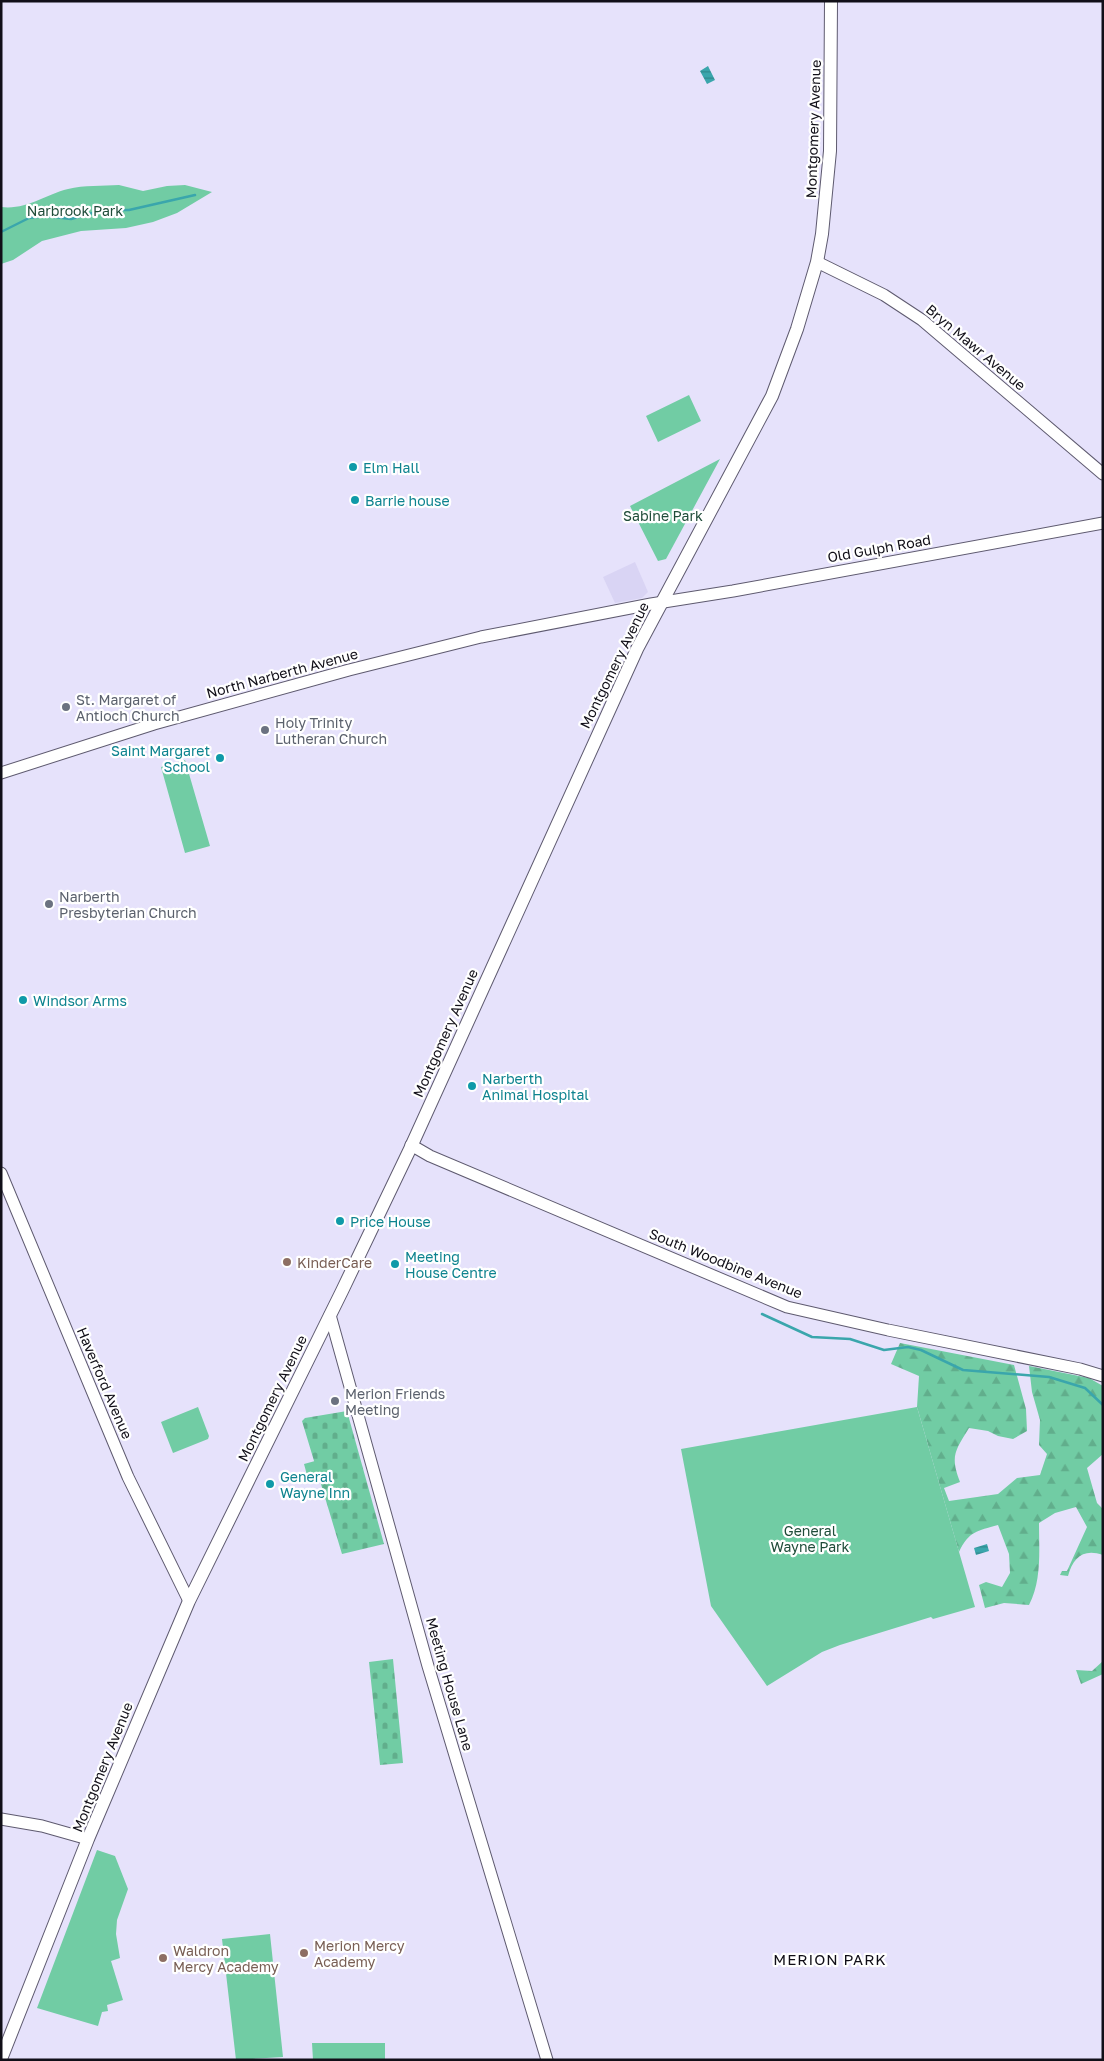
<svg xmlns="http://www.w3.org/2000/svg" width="1104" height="2061" font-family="'Golos Text',sans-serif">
	<defs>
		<pattern id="forest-firs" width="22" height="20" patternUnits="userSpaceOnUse" patternTransform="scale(1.25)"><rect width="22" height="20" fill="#71cca4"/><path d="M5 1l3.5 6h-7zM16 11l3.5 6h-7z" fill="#61ae8c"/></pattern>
		<pattern id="cemetery-stones" width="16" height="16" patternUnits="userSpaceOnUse" patternTransform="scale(1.25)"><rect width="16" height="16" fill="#71cca4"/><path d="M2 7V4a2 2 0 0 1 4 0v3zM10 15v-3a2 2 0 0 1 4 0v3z" fill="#61ae8c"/></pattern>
		<pattern id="water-rules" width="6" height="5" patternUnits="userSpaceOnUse" patternTransform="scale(1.25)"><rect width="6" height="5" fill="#3aa6ac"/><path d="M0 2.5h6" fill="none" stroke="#2f868b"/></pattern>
	</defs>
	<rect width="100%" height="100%" fill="#e6e2fb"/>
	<path fill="#d9d4f4" d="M635 562 648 592 642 598 615 603 603 577Z"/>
	<path fill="url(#forest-firs)" d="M900 1343 1014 1365 1026 1409 1027 1431 1013 1439 998 1436 988 1431 969 1428C955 1451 950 1456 960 1482L944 1488 949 1501 998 1494 1017 1478 1040 1475 1047 1454 1039 1445 1040 1420 1032 1392 1029 1366 1089 1378 1103 1386V1454L1087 1468 1097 1503 1103 1509V1555C1084 1548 1073 1557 1068 1576L1060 1575 1062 1571H1067L1087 1527 1076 1507 1055 1513 1039 1523C1039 1550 1042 1580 1029 1605L1004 1603 985 1608 979 1585 986 1582 1002 1587 1010 1573 1009 1554 998 1525C977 1531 969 1531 959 1552L917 1407 919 1376 891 1364Z
		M1103 1661V1674L1081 1684 1076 1670 1092 1671Z"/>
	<path fill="url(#cemetery-stones)" d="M347 1411 384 1544 342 1554 302 1421 305 1418Z
		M393 1659 403 1763 380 1765 369 1662Z"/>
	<path fill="#71cca4" d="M119 185 143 191 167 186 185 185 212 192 177 213 153 222 126 228 81 231 42 241 13 260 1 264V207C27 210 44 195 68 189 84 185 103 186 119 185Z
		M689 395 701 421 658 442 646 416Z
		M720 459 666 559 658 561 630 506Z
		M185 760 210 846 185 853 161 767Z
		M198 1407 209 1436 208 1439 173 1453 161 1422Z
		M917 1407 975 1607 933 1619 931 1617 840 1645 822 1652 767 1686 711 1606 681 1449Z
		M315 1461 320 1478 313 1480 311 1474 307 1475 304 1464Z
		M97 1850 115 1856 128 1889 117 1920 116 1934 120 1958 111 1961 123 2000 107 2005 108 2011 102 2012 98 2026 37 2008Z
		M270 1934 283 2057 236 2060 222 1939Z
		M312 2043H385V2060H313Z"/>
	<path fill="url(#water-rules)" d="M708 66 715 80 707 84 700 71Z
		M987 1544 989 1551 976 1555 974 1548Z"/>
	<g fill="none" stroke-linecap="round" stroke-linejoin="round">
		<path stroke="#3aa6ac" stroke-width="2.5" d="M1 232 29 218 46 216 71 219 103 210H129L195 195
			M762 1314 812 1337 850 1339 884 1350 908 1347 921 1350 963 1370 1049 1377 1085 1388 1103 1405"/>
		<g stroke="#5e5a6f" stroke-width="13">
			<path id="secondary" d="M817 262 884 295 922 320 1103 474
				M1 773 154 724 349 670 481 637 651 604 733 591 1103 523
				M411 1145 430 1156 787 1307 888 1330 1080 1369 1103 1376
				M1 1173 128 1477 189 1601
				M330 1315 428 1666 547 2060
				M1 1819 42 1826 88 1839"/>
		</g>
		<g stroke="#5e5a6f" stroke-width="14">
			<path id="primary" d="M1 2059 88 1839 189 1601 342 1291 410 1149 637 649 772 396 797 329 817 262 822 234 830 151 831 1"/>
		</g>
		<use href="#secondary" stroke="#fff" stroke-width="11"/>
		<use href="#primary" stroke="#fff" stroke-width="12"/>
	</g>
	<g fill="#0f9aa8" stroke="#fff" stroke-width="2">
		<circle cx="353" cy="467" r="5"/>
		<circle cx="355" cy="500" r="5"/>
		<circle cx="220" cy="758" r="5"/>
		<circle cx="23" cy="1000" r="5"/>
		<circle cx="472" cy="1086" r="5"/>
		<circle cx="340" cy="1221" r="5"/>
		<circle cx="395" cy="1264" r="5"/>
		<circle cx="270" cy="1484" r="5"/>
	</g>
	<g fill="#6b7280" stroke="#fff" stroke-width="2">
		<circle cx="66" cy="707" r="5"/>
		<circle cx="265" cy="730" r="5"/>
		<circle cx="49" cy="904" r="5"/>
		<circle cx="335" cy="1401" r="5"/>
	</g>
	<g fill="#8d6e63" stroke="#fff" stroke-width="2">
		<circle cx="287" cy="1262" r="5"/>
		<circle cx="304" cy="1953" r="5"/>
		<circle cx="163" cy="1958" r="5"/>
	</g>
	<g text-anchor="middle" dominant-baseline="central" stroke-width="4.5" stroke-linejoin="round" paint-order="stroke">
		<g font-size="14" fill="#110f18" stroke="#fff">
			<text transform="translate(813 129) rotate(-88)">Montgomery Avenue</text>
			<text transform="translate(976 347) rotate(40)">Bryn Mawr Avenue</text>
			<text transform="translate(879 548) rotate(-10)">Old Gulph Road</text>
			<text transform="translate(614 665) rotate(-64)">Montgomery Avenue</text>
			<text transform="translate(282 673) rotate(-15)">North Narberth Avenue</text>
			<text transform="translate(445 1033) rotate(-66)">Montgomery Avenue</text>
			<text transform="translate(726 1263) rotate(22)">South Woodbine Avenue</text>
			<text transform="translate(105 1383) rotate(67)">Haverford Avenue</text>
			<text transform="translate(272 1398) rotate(-64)">Montgomery Avenue</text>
			<text transform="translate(450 1684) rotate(74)">Meeting House Lane</text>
			<text transform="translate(102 1767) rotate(-68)">Montgomery Avenue</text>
		</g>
		<g font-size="14" fill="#1f4c39" stroke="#fff">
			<text x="75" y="210">Narbrook Park</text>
			<text x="663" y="515">Sabine Park</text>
			<text x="810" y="1530">General<tspan x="810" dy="16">Wayne Park</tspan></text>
		</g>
		<g font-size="14" fill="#0d838f" stroke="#fff" text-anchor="start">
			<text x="363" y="467">Elm Hall</text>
			<text x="365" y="500">Barrie house</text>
			<text x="210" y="750" text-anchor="end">Saint Margaret<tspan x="210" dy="16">School</tspan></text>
			<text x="33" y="1000">Windsor Arms</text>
			<text x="482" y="1078">Narberth<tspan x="482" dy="16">Animal Hospital</tspan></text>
			<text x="350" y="1221">Price House</text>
			<text x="405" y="1256">Meeting<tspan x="405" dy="16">House Centre</tspan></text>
			<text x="280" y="1476">General<tspan x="280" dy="16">Wayne Inn</tspan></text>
		</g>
		<g font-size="14" fill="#5b616d" stroke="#fff" text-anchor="start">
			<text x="76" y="699">St. Margaret of<tspan x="76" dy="16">Antioch Church</tspan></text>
			<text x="275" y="722">Holy Trinity<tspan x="275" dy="16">Lutheran Church</tspan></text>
			<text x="59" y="896">Narberth<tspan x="59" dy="16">Presbyterian Church</tspan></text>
			<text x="345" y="1393">Merion Friends<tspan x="345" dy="16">Meeting</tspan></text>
		</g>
		<g font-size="14" fill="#785e54" stroke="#fff" text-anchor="start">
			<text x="297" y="1262">KinderCare</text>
			<text x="314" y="1945">Merion Mercy<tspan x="314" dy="16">Academy</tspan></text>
			<text x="173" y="1950">Waldron<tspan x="173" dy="16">Mercy Academy</tspan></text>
		</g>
		<g font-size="15" letter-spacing="1" fill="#110f18" stroke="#fff">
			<text x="830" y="1959">MERION PARK</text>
		</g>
	</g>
	<rect width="1104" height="2061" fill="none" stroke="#110f18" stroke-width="5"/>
</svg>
